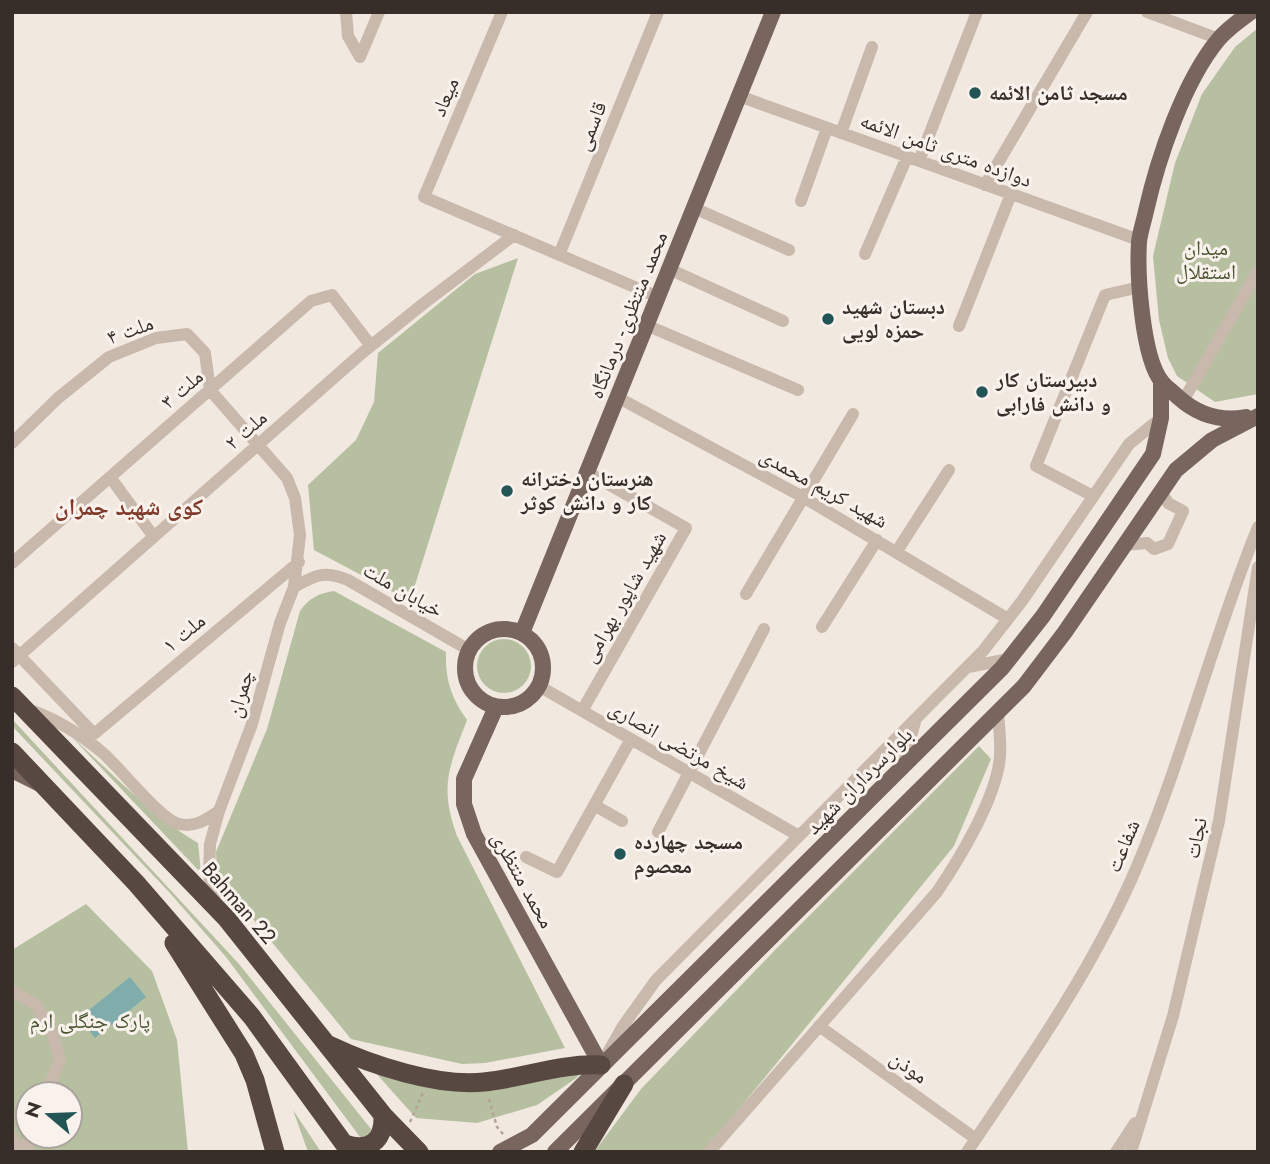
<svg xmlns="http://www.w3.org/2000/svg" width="1270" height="1164" font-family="Jost,'Noto Naskh Arabic',sans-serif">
	<rect width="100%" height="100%" fill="#f1e8e0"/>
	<path fill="#b6bfa0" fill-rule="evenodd" d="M1258 28V394L1215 402 1177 376 1168 358 1159 320 1153 256 1175 163 1202 94 1235 47Z
		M518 258 410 601 314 550 308 485 356 440 374 402 378 353 475 274Z
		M334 591 446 652C445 679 451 698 467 720 449 767 439 786 457 836L565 1048 485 1063 462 1064 351 1039 222 881 217 872 216 852 267 729 300 611C309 598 319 593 334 591Z
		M477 666a27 27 0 1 1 54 0a27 27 0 1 1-54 0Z
		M12 719 239 964 371 1129 369 1136 360 1137 226 957 169 892 12 726Z
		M69 734C111 772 149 814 198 843L201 873Z
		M979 746 991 759 954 846 704 1152H594L641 1089 775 950Z
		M86 904 152 971 177 1040 188 1152H12V950ZM28 1094H70V1136H28Z
		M374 1071 443 1088 582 1072 575 1079 537 1105 477 1123 416 1118Z
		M293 1110 321 1152H308Z"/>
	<path fill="#81acac" d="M130 977 146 997 95 1038 79 1018Z"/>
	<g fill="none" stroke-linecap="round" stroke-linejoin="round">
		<path stroke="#b4a296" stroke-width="2.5" stroke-dasharray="3.5 3.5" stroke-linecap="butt" d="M489 1099 497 1127 503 1134
			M410 1122 423 1093"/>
		<path stroke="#c9b8ac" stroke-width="12" d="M346 12 348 36 360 57
			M502 12 424 197 658 297
			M1147 12 1219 39
			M360 57 379 12
			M739 96 1139 240
			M841 133 872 47
			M919 161 977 12
			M985 185 1087 12
			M801 201 827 128
			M694 208 789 250
			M865 254 907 157
			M559 255 658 12
			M669 269 783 321
			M646 325 798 390
			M959 326 1011 194
			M617 397 803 497 1008 619
			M1183 401 1258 271
			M12 443 58 398 109 357 156 338 187 334 205 353 210 390 287 478 295 498 300 535 294 587 280 623 252 724 219 811 210 844 209 875 216 905
			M110 477 154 537
			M1093 496 1036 466 1105 295 1140 287
			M1124 545 1147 543 1154 549 1168 544 1183 511 1168 503 1161 492
			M897 551 949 470
			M12 563 311 301 332 295 371 346
			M294 587C316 575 324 570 348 580L469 650
			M746 594 853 414
			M822 627 877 540
			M12 648 94 734 299 562
			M12 662 362 353 423 304 514 235
			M968 667 1009 659
			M539 686 799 836
			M30 710C58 720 81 734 104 754 121 769 160 819 179 824 195 828 207 819 219 811
			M582 711 686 528 587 472
			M903 765 915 722
			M594 805 622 821
			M658 832 764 629
			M526 857 557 872 631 739
			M12 991 35 1004 51 1030 60 1060 46 1094
			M819 1026 976 1139
			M606 1056 623 1026 656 980 983 651 1022 601 1129 444 1161 418
			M12 1137 21 1152
			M26 1152 30 1136
			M709 1152 937 892C960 858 997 797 1000 756 1001 742 999 727 998 712
			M967 1152C1027 1063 1088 976 1132 878 1182 764 1211 642 1258 527
			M1116 1152 1135 1123
			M1131 1152 1173 1016 1219 821 1258 567"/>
		<path stroke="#78655d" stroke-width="16" d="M1246 417C1220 422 1198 415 1178 397 1173 392 1167 388 1162 382 1142 358 1137 274 1139 242 1140 232 1144 221 1146 211 1158 158 1184 81 1218 40 1227 29 1240 20 1251 12
			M465 668a39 39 0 1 1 78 0a39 39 0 1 1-78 0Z
			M522 633 773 12
			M496 707 464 779V804L474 834 601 1065
			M12 770 38 783
			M500 1152 532 1135 1002 668 1043 616 1153 454 1161 418V381
			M555 1152 1024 686 1065 632 1176 470 1212 440 1258 416"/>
		<path stroke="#584842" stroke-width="19" d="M12 696 227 919 383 1115 419 1152
			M12 752 136 883 252 1017 350 1152
			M174 943 244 1054 255 1080 275 1152
			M329 1045C371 1065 437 1087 484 1082 524 1078 560 1063 601 1065
			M345 1144C370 1152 384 1141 383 1115
			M583 1152 624 1084"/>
	</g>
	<g fill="#235556" stroke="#f9f2ec" stroke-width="2.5">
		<circle cx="975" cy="93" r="7"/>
		<circle cx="828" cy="319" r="7"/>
		<circle cx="982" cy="392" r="7"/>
		<circle cx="507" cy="491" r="7"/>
		<circle cx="620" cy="854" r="7"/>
	</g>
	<g text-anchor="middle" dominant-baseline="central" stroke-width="6" stroke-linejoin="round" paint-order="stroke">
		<g font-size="21" font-weight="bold" fill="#372e2a" stroke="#f9f2ec" text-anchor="start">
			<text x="989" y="93">مسجد ثامن الائمه</text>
			<text x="842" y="307">دبستان شهید<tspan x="842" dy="24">حمزه لویی</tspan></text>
			<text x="996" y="380">دبیرستان کار<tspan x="996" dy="24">و دانش فارابی</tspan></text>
			<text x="521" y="479">هنرستان دخترانه<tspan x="521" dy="24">کار و دانش کوثر</tspan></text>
			<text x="634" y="842">مسجد چهارده<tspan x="634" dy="24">معصوم</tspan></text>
		</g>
		<g font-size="21" fill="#372e2a" stroke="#f9f2ec">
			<text transform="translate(445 97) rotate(-67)">میعاد</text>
			<text transform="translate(591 126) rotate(-68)">قاسمی</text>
			<text transform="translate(946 150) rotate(20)">دوازده متری ثامن الائمه</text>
			<text transform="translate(628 315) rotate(-68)">محمد منتظری- درمانگاه</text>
			<text transform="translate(130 330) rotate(-20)">ملت ۴</text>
			<text transform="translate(182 389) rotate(-41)">ملت ۳</text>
			<text transform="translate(246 430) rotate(-41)">ملت ۲</text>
			<text transform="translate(824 488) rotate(29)">شهید کریم محمدی</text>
			<text transform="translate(403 590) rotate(30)">خیابان ملت</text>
			<text transform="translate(624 597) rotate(-60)">شهید شاپور بهرامی</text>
			<text transform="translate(184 633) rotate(-40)">ملت ۱</text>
			<text transform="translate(240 694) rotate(-74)">چمران</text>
			<text transform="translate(679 745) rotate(30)">شیخ مرتضی انصاری</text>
			<text transform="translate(859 781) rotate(-45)">بلوارسرداران شهید</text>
			<text transform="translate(1196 838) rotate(-78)">نجات</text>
			<text transform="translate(1123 846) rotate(-67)">شفاعت</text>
			<text transform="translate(523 880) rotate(61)">محمد منتظری</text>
			<text transform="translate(239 903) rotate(49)">Bahman 22</text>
			<text transform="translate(909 1067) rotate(36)">موذن</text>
		</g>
		<g font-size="21" fill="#485430" stroke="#f9f2ec">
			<text x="1206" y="248">میدان<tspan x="1206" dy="24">استقلال</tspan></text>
			<text x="90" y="1021">پارک جنگلی ارم</text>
		</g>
		<g font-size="23" font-weight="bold" fill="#803a2a" stroke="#f9f2ec">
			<text x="129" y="507">کوی شهید چمران</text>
		</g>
	</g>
	<rect width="1270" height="1164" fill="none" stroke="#372e2a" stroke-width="28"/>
	<g transform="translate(49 1115) rotate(289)"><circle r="33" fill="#f9f2ec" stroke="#aba49e" stroke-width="2"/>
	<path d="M0-5L12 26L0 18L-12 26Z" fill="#235556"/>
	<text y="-10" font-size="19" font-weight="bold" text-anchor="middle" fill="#372e2a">N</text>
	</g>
</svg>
